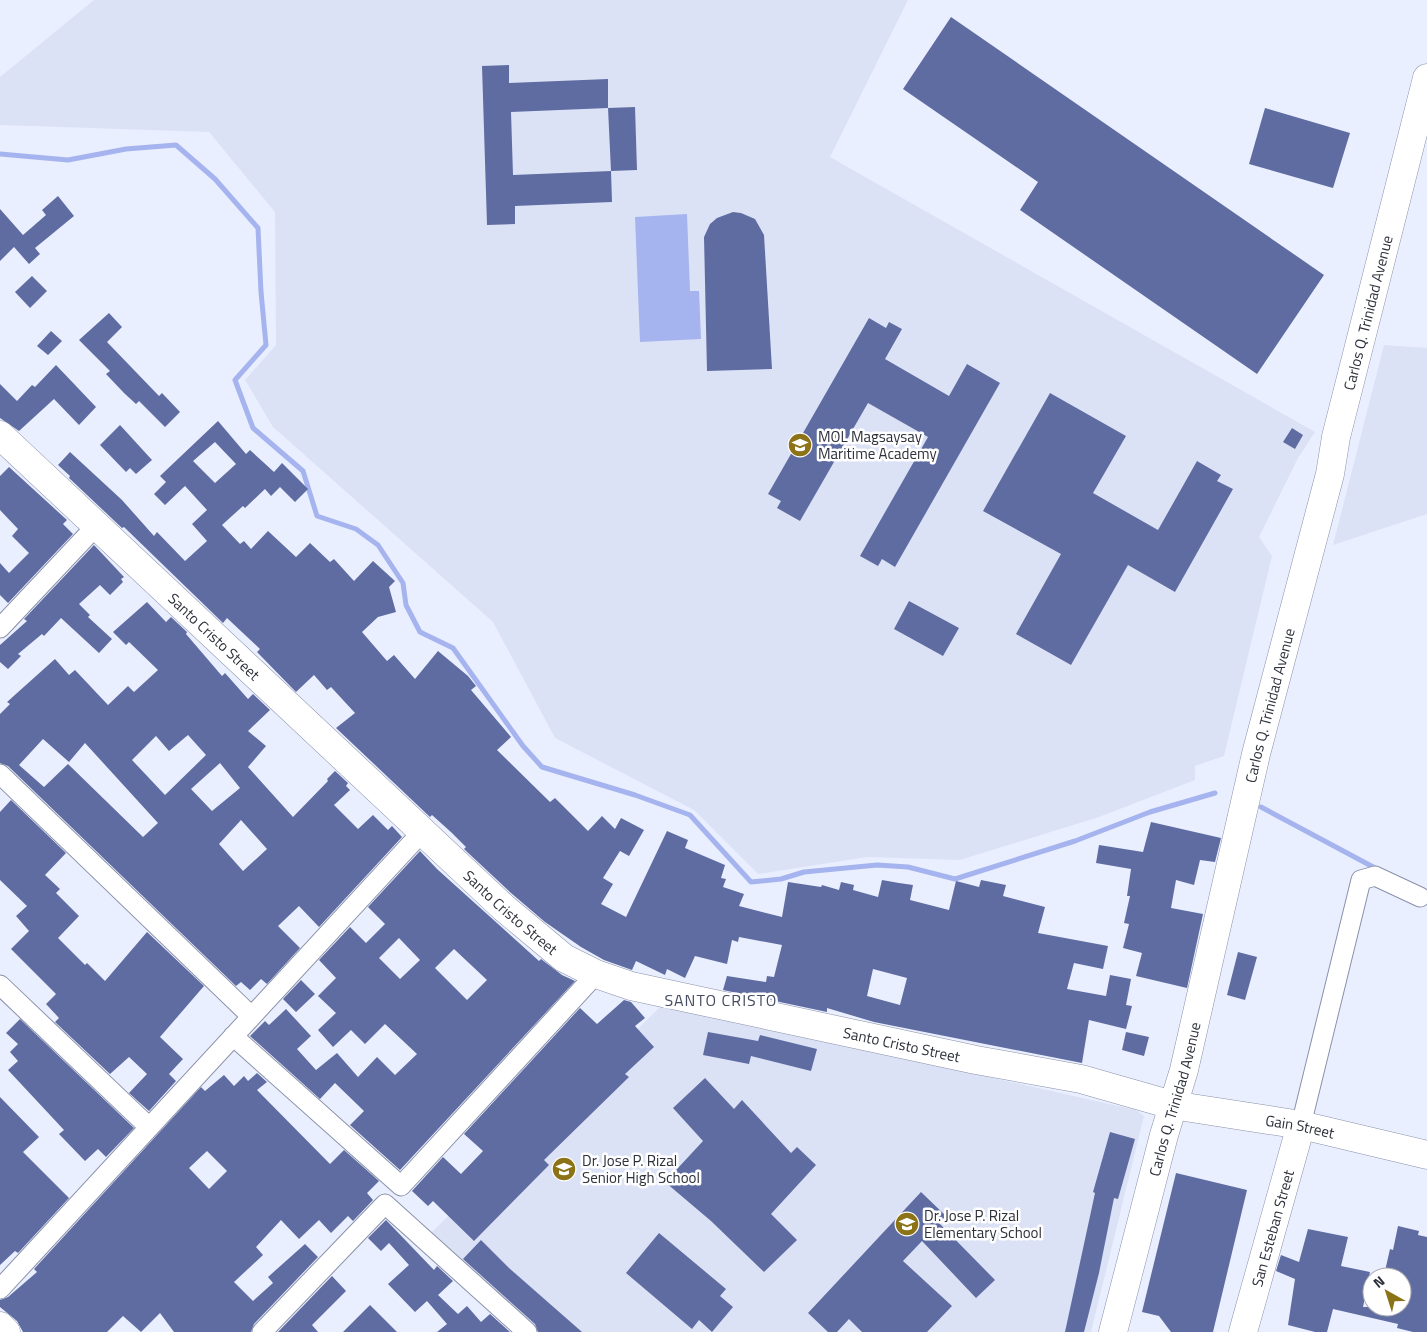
<svg xmlns="http://www.w3.org/2000/svg" width="1427" height="1332" font-family="'Titillium Web',sans-serif">
	<rect width="100%" height="100%" fill="#eaefff"/>
	<path fill="#dce2f6" d="M94 0H908L830 157 1315 432 1298 458 1259 537 1272 556 1224 756 1195 766V780L1099 817 960 860 867 857 758 874 694 810 555 738 493 622 273 427 245 380 276 345 275 212 209 132 0 125V77Z
		M1384 345 1427 348V514L1333 545Z
		M663 1004 1136 1110 1144 1116 1091 1332H538L431 1233Z"/>
	<path fill="#a5b4ee" d="M687 214 690 291H699L701 339 640 342 635 217Z"/>
	<g fill="none" stroke-linecap="round" stroke-linejoin="round">
		<path stroke="#a5b4ee" stroke-width="5" d="M0 154 68 160 126 149 176 145 215 179 258 228 261 292 266 345 235 380 253 428 303 471 317 516 356 529 378 545 403 583 406 605 420 632 453 648 523 746 542 767 635 795 690 815 751 882 781 879 804 872 877 865 908 867 955 879 1075 841 1150 812 1215 793
			M1261 807 1377 869"/>
	</g>
	<path fill="#5f6ca1" fill-rule="evenodd" d="M951 17 1324 275 1257 374 1020 210 1038 182 903 89Z
		M509 65V83L608 79V108L511 112 513 175 611 171 612 202 515 206V224L487 225 482 66Z
		M635 107 637 170 611 171 608 108Z
		M1265 108 1350 133 1333 188 1249 164Z
		M58 196 74 216 35 248 40 254 29 264 14 247 0 261V209L23 235 46 215 42 210Z
		M733 212 741 213 755 219 764 235 772 369 707 371 704 237 710 224 717 218Z
		M32 276 47 291 30 308 15 292Z
		M109 313 122 327 107 342 159 396 162 393 180 412 165 427 139 401 136 404 124 393 106 374 110 371 79 340Z
		M869 318 886 328 889 322 902 329 885 359 949 396 967 364 1000 383 895 567 882 559 878 566 860 556 928 437 868 403 800 521 777 508 781 501 768 494Z
		M51 331 62 341 48 355 37 346Z
		M56 365 96 407 79 425 54 399 19 431 0 418V384L17 401 32 385 35 387Z
		M1050 393 1126 436 1093 493 1158 530 1197 461 1221 475 1217 481 1233 489 1175 592 1128 565 1071 665 1016 634 1061 554 983 511Z
		M218 421 246 454 250 450 274 472 282 463 308 489 295 502 280 487 271 496 265 489 245 508 243 506 222 525 240 544 244 541 251 549 268 531 296 557 310 543 330 562 334 559 354 581 373 561 395 581 389 587 396 612 378 617 362 632 387 661 394 655 415 679 438 651 468 676 476 686 471 690 511 737 497 750 550 802 555 798 588 831 602 816 615 829 621 818 644 830 629 856 620 851 603 878 613 884 601 904 626 917 667 831 688 840 685 848 725 865 721 878 726 879 723 887 744 894 739 906 782 917 788 882 821 887 822 885 839 890 841 882 854 885 853 890 878 897 882 880 899 883 913 885 910 900 949 910 956 881 979 887 981 880 1006 885 1003 896 1045 907 1038 933 1108 946 1103 969 1074 963 1067 989 1106 996 1110 975 1131 979 1126 1005 1132 1006 1126 1029 1089 1020 1082 1063 874 1022 827 1008V1012L723 990 727 976 766 982 767 976 774 977 782 945 739 937 738 942 732 940 727 964 695 956 685 978 667 969 665 975 636 961 632 970 604 960 581 947 545 922 511 893 464 849 466 847 452 833 432 815 430 817 336 728 355 713 331 687 327 690 314 675 296 692 257 652 260 649 227 618 223 623 124 527 122 528 69 478 70 476 58 465 70 452 122 500 154 536 157 532 185 561 207 541 192 524 207 510 185 486 165 505 154 494 166 482 160 476ZM215 442 236 464 215 483 193 461ZM873 969 907 978 900 1005 867 996Z
		M120 425 152 460 136 474 130 468 126 472 100 445Z
		M1292 428 1303 435 1295 449 1283 442Z
		M9 467 67 520 63 524 73 534 8 603 0 595V563L9 573 29 553 12 536 18 529 0 510V476Z
		M94 545 124 577 121 579 123 582 110 595 100 585 79 604 90 615 88 617 112 639 99 653 61 618 44 636 42 634 18 654 21 656 8 669 0 662V645L27 621 24 619Z
		M909 601 959 628 943 656 894 629Z
		M147 602 166 622 171 617 187 632 186 634 222 676 225 673 248 699 253 694 270 710 248 731 266 746 248 767 293 817 328 781 327 779 335 771 348 783 346 786 350 790 334 805 358 829 373 815 388 830 392 826 402 837 319 927 299 906 278 926 300 948 267 984 261 979 250 990 241 982 236 986 8 766 0 763V714L10 704 7 702 55 659 69 675 75 670 108 705 128 686 134 692 158 670 129 642 126 645 113 632ZM188 735 206 755 165 795 132 760 156 736 169 751ZM43 739 69 762 85 743 158 823 143 837 68 764 44 787 19 765ZM220 763 240 788 212 811 191 789ZM241 820 267 849 243 871 219 844Z
		M11 800 66 853 45 875 60 889 56 893 79 916 58 938 85 965 87 963 105 981 147 932 204 986 160 1037 183 1059 169 1074 176 1081 149 1111 129 1093 147 1074 129 1057 110 1074 55 1022 59 1018 46 1004 56 994 11 949 29 931 16 916 27 906 0 880V812Z
		M1151 822 1221 838 1215 862 1200 860 1194 885 1176 880 1171 908 1203 914 1187 988 1136 976 1142 953 1123 948 1129 924 1124 923 1130 896H1127L1131 869 1096 863 1099 845 1143 852Z
		M420 851 437 869 539 961 541 959 562 975 575 981 400 1170 350 1125 364 1111 335 1083 320 1099 250 1036 265 1021 269 1025 286 1009 311 1036 297 1049 316 1070 337 1053 358 1077 377 1057 395 1075 417 1054 385 1024 365 1044 351 1030 333 1047 318 1030 336 1013 318 996 336 978 319 960 350 927 366 943 385 924 368 907ZM399 938 420 960 400 979 379 958ZM454 949 487 980 467 1000 435 968Z
		M1238 952 1257 957 1245 1000 1227 995Z
		M301 980 315 994 296 1012 283 999Z
		M624 1000 631 1002 645 1018 635 1026 654 1047 625 1074 629 1077 544 1160 549 1165 474 1241 433 1201 428 1206 412 1191 443 1157 461 1174 483 1151 464 1134 580 1008 597 1024Z
		M20 1019 134 1128 106 1157 98 1149 85 1161 59 1134 64 1130 8 1070 18 1061 10 1052 18 1044 6 1033Z
		M708 1032 758 1041 760 1035 817 1049 811 1071 751 1056 749 1064 703 1055Z
		M1126 1032 1149 1037 1144 1056 1122 1050Z
		M257 1073 267 1082 257 1090 330 1164 344 1150 379 1181 367 1193 373 1200 353 1221 348 1216 331 1233 319 1220 299 1239 281 1220 256 1247 263 1255 234 1282 253 1301 273 1283 268 1277 305 1244 318 1257 254 1324 251 1332H174L160 1313 141 1332 123 1316 107 1332H23L17 1321 0 1307V1300L8 1297 37 1272 34 1269 201 1087 205 1091 224 1075 234 1086 244 1076 248 1081ZM207 1151 227 1171 209 1189 189 1168Z
		M705 1078 734 1109 742 1100 791 1153 797 1147 816 1165 771 1214 797 1240 764 1272 711 1221 665 1182 703 1141 673 1108Z
		M0 1097 39 1137 23 1152 69 1198 18 1253 15 1251 0 1265Z
		M1110 1132 1135 1139 1118 1199 1114 1198 1099 1273 1084 1332H1065L1095 1193 1093 1192Z
		M1176 1173 1247 1190 1213 1332H1171L1159 1316 1142 1312Z
		M921 1192 946 1216 939 1223 995 1280 976 1298 922 1241 903 1261 952 1306 927 1332H862L849 1319 837 1332H828L808 1313Z
		M386 1220 434 1270 437 1266 453 1281 438 1295 458 1314 467 1306 481 1322 490 1314 510 1332H437L447 1324 427 1301 415 1312 388 1284 409 1265 389 1243 381 1251 368 1238Z
		M1398 1226 1419 1231 1418 1235 1427 1237V1332H1413L1397 1328 1398 1324 1333 1309 1327 1332H1315L1288 1325 1295 1279 1276 1271 1281 1255 1299 1262 1308 1229 1348 1237 1341 1266 1370 1272 1363 1307H1402V1275L1385 1271 1390 1249 1393 1250Z
		M659 1233 726 1289 720 1296 733 1307 712 1332 699 1320 692 1329 626 1273Z
		M481 1240 509 1268 582 1332H538L535 1324 463 1259Z
		M332 1276 346 1291 312 1325 318 1332H278Z
		M370 1305 397 1332H343Z"/>
	<g fill="none" stroke-linecap="round" stroke-linejoin="round">
		<g stroke="#8a91a9" stroke-width="21">
			<path id="street" d="M0 628 97 525
				M0 774 251 1016
				M0 985 149 1127
				M233 1036 401 1186 596 974
				M1301 1125 1361 880 1375 876 1420 897
				M0 1289 422 832
				M262 1332 385 1204 527 1332"/>
		</g>
		<g stroke="#8a91a9" stroke-width="29">
			<g id="secondary">
				<path id="s1" d="M0 435 504 908 564 958 596 974 631 986 976 1060 1081 1079 1172 1105 1301 1125 1427 1155"/>
				<path d="M0 1326 6 1332"/>
				<path id="s2" d="M1113 1332 1164 1135 1184 1070 1256 754 1330 474 1336 437 1427 78"/>
				<path id="s3" d="M1243 1332 1301 1125"/>
			</g>
		</g>
		<use href="#street" stroke="#fff" stroke-width="19"/>
		<use href="#secondary" stroke="#fff" stroke-width="28"/>
	</g>
	<defs>
		<g id="university-disc" transform="scale(1.25)"><circle r="9.5" fill="#8c7317" stroke="#fff"/><path d="M0-5L7-2L0 1L-7-2ZM-4 1L0 2.5L4 1V4Q0 6-4 4Z" fill="#fff"/></g>
		<g id="school-disc" transform="scale(1.25)"><circle r="9.5" fill="#8c7317" stroke="#fff"/><path d="M0-5L7-2L0 1L-7-2ZM-4 1L0 2.5L4 1V4Q0 6-4 4Z" fill="#fff"/></g>
	</defs>
	<g fill-rule="evenodd">
		<use href="#university-disc" x="800" y="445"/>
		<use href="#school-disc" x="564" y="1169"/>
		<use href="#school-disc" x="907" y="1224"/>
	</g>
	<g text-anchor="middle" dominant-baseline="central" stroke-width="5" stroke-linejoin="round" paint-order="stroke">
		<g font-size="15" fill="#2d303a" stroke="#fff">
			<text stroke="none"><textPath href="#s2" startOffset="1051">Carlos Q. Trinidad Avenue</textPath></text>
			<text stroke="none"><textPath href="#s1" startOffset="294">Santo Cristo Street</textPath></text>
			<text stroke="none"><textPath href="#s2" startOffset="646">Carlos Q. Trinidad Avenue</textPath></text>
			<text stroke="none"><textPath href="#s1" startOffset="699">Santo Cristo Street</textPath></text>
			<text stroke="none"><textPath href="#s1" startOffset="1119">Santo Cristo Street</textPath></text>
			<text stroke="none"><textPath href="#s2" startOffset="241">Carlos Q. Trinidad Avenue</textPath></text>
			<text stroke="none"><textPath href="#s1" startOffset="1526">Gain Street</textPath></text>
			<text stroke="none"><textPath href="#s3" startOffset="108">San Esteban Street</textPath></text>
		</g>
		<g font-size="15" fill="#2d303a" stroke="#fff" text-anchor="start">
			<text x="818" y="436">MOL Magsaysay<tspan x="818" dy="17">Maritime Academy</tspan></text>
			<text x="582" y="1160">Dr. Jose P. Rizal<tspan x="582" dy="17">Senior High School</tspan></text>
			<text x="924" y="1215">Dr. Jose P. Rizal<tspan x="924" dy="17">Elementary School</tspan></text>
		</g>
		<g font-size="16" letter-spacing="1" fill="#464c62" stroke="#fff">
			<text x="721" y="1000">SANTO CRISTO</text>
		</g>
	</g>
	<g transform="translate(1387 1292) rotate(321)"><circle r="24" fill="#ffffff" stroke="#abacb0"/>
	<path d="M0-4L9 19L0 12L-9 19Z" fill="#8c7317"/>
	<text y="-8" font-size="14" font-weight="bold" text-anchor="middle" fill="#2d303a">N</text>
	</g>
</svg>
